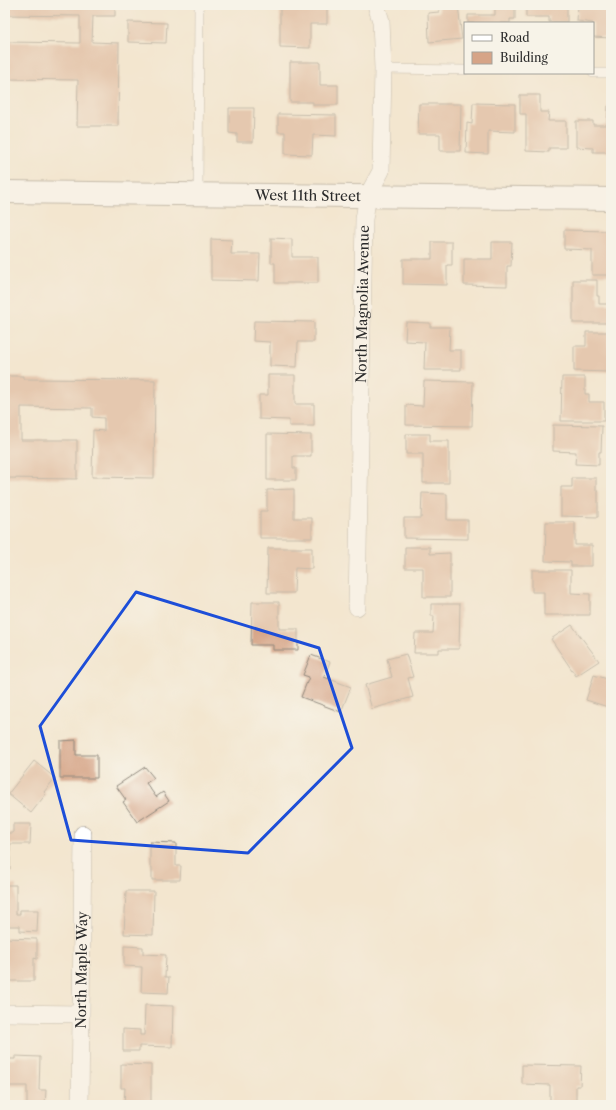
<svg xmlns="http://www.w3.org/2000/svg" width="616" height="1110" font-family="'Libre Caslon Text',serif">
	<rect width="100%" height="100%" fill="#f7f3e8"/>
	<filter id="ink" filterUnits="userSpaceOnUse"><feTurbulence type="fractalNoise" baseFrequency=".025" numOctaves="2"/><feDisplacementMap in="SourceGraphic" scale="8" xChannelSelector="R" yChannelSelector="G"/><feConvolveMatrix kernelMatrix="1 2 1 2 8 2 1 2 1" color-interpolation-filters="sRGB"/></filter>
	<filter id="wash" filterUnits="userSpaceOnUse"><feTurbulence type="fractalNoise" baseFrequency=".012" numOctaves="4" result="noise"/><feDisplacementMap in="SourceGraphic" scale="16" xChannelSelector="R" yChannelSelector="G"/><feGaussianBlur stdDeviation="0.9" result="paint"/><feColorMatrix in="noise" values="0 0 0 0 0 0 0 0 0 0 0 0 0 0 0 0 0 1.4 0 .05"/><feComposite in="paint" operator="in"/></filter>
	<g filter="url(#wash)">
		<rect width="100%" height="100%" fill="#f3e6cf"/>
		<g id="blocks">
			<path fill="#d6a487" d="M5 5H115V16H93L92 42 119 43 118 126H77L78 80 5 79V42L80 43V16L5 15Z
				M304 5H327V24H310V48L280 47V8L304 9Z
				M439 5H458L462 39 429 42 428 13 439 12Z
				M495 5H515V19H510V23H468V15H495Z
				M526 5H567V22H549V17H526Z
				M578 5H611V38L593 37V23L577 21Z
				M128 22 167 23 166 43 128 42Z
				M290 62H320V85H338V105H313V102H290Z
				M520 95H540V112H549L548 121H566V148H549V152L526 151V114H520Z
				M473 103 515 104V132L488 131V154L466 153 467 123 472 124Z
				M419 104H461L460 151H440V134H418Z
				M608 106H611V152H593V148L576 147V121H593V125H607Z
				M229 108H254L253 142H237V134L229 133Z
				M278 114 336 115V136L313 135 312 155 285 154V132H278Z
				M564 230 611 231V275H592V250L564 249Z
				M271 238 292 239V257H318V283H275V263H271Z
				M211 239 232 240 231 254H260L259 281 211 280Z
				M432 242H452V265H447V285L403 284V259H432Z
				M492 242H512L511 266H507V286L464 285V259H492Z
				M573 280H597V296H599V304H611V323H573Z
				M254 321 314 322V342H298L297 367 270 366V342L253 341Z
				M406 322 430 323V327H450L449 350H461V370H424L425 342 405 341Z
				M586 332H609L608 346H611V372L574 371V346H586Z
				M268 375H295V404H314V426H289V420L259 419V395H268Z
				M5 376H23V379L155 380 154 478 92 477 93 430 104 431V418L92 417V408L21 407V440H77V479L5 478Z
				M562 377H585V394H589V402H604V421H561Z
				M424 381 473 382 472 426 406 425V405L423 406Z
				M553 425 602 426 601 452H599V465L575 464 576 452 553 451Z
				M267 434 311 435V456H293V468H296V480H267Z
				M406 434H430V441H449V483H423V454H406Z
				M572 478H596V491H598V517L561 516V487H572Z
				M294 489V518H312V538H260V511H267V490Z
				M422 493 447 494V520H468V539L404 538V518H421Z
				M546 522H575V545H592V566H571V562L545 561Z
				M405 547H430V554L450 553V597H423V568H405Z
				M268 548H312V569L295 568 294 593H267Z
				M532 570H571V593L590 594V615H544V592H532Z
				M252 602H279V629H298V650H273V645H251Z
				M431 604H460L459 649H439V653H414L415 633H433L434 616H431Z
				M572 625 599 661 576 676 551 639Z
				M406 654 413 677 408 678 413 697 372 709 365 685 392 677 387 659Z
				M311 655 330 662 324 677 351 687 341 712 301 697 309 677 303 675Z
				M594 675 611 680V708L586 700Z
				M76 740V755H97V778H60V741Z
				M34 761 55 778 44 792 46 794 31 813 8 794Z
				M145 767 154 778 146 783 156 797 163 792 169 801 137 822 123 802 126 800 116 786Z
				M13 824H31L30 844H10V869H5V833H13Z
				M150 842 176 843V866H181L180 880H152V867H150Z
				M5 885H16V914H20V910H38L37 932 20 931V926H5Z
				M126 891H154L153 935 124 934Z
				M5 938 37 939V959L34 958V981H7V964H5Z
				M124 946 143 947V954L166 955 165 977H169L168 993 141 992 142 967 124 966Z
				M145 1005 173 1006 172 1047 139 1046V1051H123V1029L140 1030V1035H144Z
				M15 1056 40 1057 39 1090H46L45 1105H27V1086H5V1059H15Z
				M121 1064 151 1065V1105H124L125 1088H121Z
				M522 1065 581 1066 580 1086H576V1105H550V1085L522 1084Z"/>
		</g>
	</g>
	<g filter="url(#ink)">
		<use href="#blocks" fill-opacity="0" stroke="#8f887d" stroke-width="1"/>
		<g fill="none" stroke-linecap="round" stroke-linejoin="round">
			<g stroke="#8f887d" stroke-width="10">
				<path id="service" d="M383 69 465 70
					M593 73H611
					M198 193 199 5"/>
			</g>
			<g stroke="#8f887d" stroke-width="18">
				<g id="minor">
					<path id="s1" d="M357 607 364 219 368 195 381 171 383 69 381 21 376 5"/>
					<path d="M5 1013 80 1014"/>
					<path id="s2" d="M80 1105 83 834"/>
				</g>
			</g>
			<g stroke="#8f887d" stroke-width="24">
				<g id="tertiary">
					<path id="s3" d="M5 192 611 199"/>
				</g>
			</g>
			<use href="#service" stroke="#fff" stroke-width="9"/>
			<use href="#minor" stroke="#fff" stroke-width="17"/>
			<use href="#tertiary" stroke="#fff" stroke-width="22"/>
		</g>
	</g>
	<path d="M0 0H616V1110H0ZM136 592 319 648 352 748 248 853 71 840 40 726Z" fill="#f3e6cf" fill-opacity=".55" fill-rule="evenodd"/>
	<path fill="none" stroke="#1d4ed8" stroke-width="3" stroke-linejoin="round" d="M136 592 319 648 352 748 248 853 71 840 40 726Z"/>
	<g text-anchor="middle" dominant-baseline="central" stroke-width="3" stroke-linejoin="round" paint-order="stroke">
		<g font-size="14" fill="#2b2b2b" stroke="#f7f3e8">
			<text stroke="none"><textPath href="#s3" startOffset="303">West 11th Street</textPath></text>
			<text stroke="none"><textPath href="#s1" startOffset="303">North Magnolia Avenue</textPath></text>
			<text stroke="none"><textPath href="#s2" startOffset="135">North Maple Way</textPath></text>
		</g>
	</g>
	<rect width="616" height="1110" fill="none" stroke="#f7f3e8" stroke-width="20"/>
	<rect x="464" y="22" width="130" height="52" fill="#f7f3e8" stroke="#a5a39c"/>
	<rect x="472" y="35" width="20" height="6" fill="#ffffff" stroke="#a5a39c"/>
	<text x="500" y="42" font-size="12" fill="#2b2b2b">Road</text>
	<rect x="472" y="52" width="20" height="12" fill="#d6a487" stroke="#a5a39c"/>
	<text x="500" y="62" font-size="12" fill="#2b2b2b">Building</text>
</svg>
